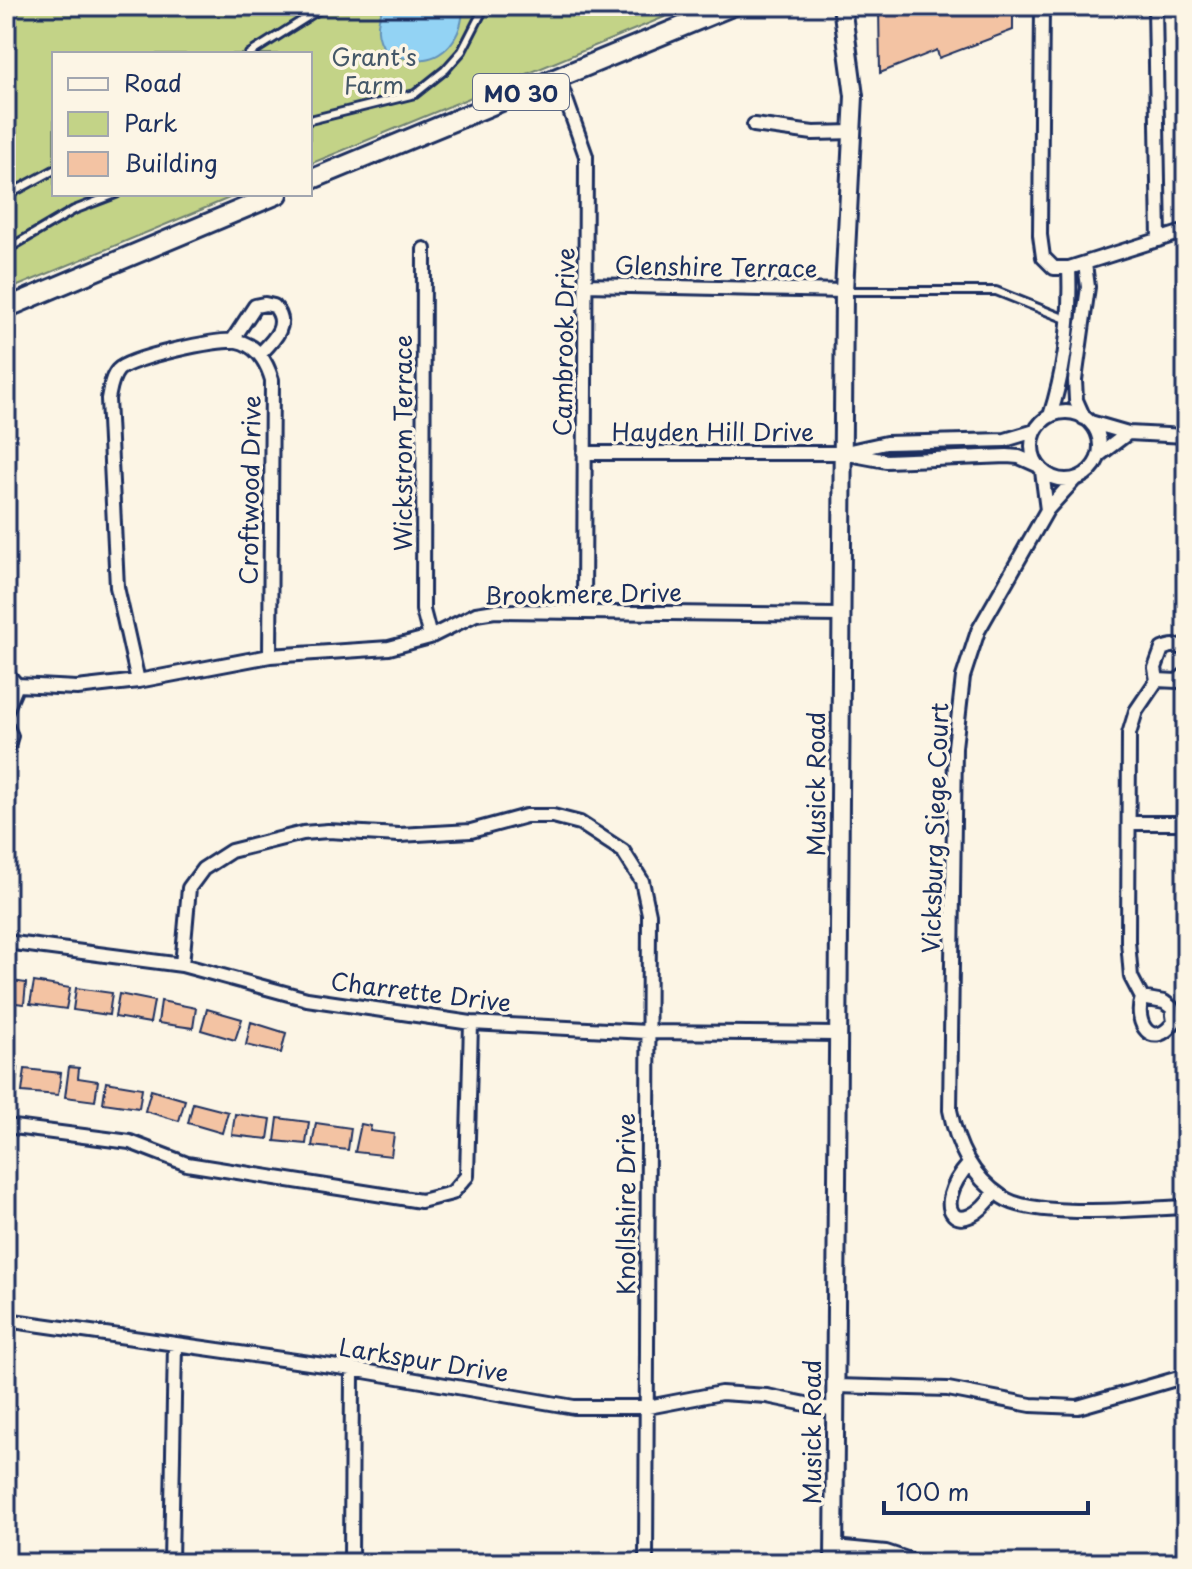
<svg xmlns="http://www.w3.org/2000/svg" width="1192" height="1569" font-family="'Playpen Sans',sans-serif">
	<rect width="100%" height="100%" fill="#fcf5e5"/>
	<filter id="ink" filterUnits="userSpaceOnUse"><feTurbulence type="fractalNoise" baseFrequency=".0125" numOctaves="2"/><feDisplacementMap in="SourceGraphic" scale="16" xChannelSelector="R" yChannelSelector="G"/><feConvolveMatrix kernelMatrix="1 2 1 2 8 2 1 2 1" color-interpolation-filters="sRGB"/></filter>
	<g filter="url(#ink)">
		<path fill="#c3d387" stroke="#6f8172" stroke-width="2" d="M6 6H691L310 164V54H54V194H239L6 291Z"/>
		<path fill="#93d3f4" stroke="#6391b8" stroke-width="2" d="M384 6H463C463 35 445 63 412 59 403 59 394 54 386 52 376 36 375 24 384 6Z"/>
		<path fill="#f3c3a3" stroke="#1b2f5e" stroke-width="2" d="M879 6H1013V30L939 58 937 50 880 73Z
			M6 980 26 983 24 1004 6 1002Z
			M34 982 70 988 66 1009 30 1004Z
			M76 988 112 993 109 1015 73 1010Z
			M119 994 154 1001 150 1023 115 1017Z
			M161 1001 196 1008 193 1028 158 1023Z
			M207 1009 242 1019 235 1040 201 1030Z
			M251 1022 286 1033 281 1053 246 1045Z
			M6 1066 18 1068 15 1089 6 1088Z
			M69 1067 79 1068 78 1078 98 1081 95 1101 65 1097Z
			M25 1069 61 1073 58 1095 22 1092Z
			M106 1082 142 1088 139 1108 103 1103Z
			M151 1090 185 1100 179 1121 145 1111Z
			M193 1103 228 1112 222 1133 188 1123Z
			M235 1114 271 1119 268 1139 232 1135Z
			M278 1118 309 1122 306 1144 275 1141Z
			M316 1123 351 1128 348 1150 312 1146Z
			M361 1124 371 1126 370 1131 394 1134 391 1156 355 1152Z"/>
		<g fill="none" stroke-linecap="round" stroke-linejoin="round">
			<g stroke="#1b2f5e" stroke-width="12">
				<path id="lane" d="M249 54 325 6
					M310 120 415 94 445 70 462 51 485 6
					M6 196 54 170
					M6 250 74 210 116 194
					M847 291H996L1066 319"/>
			</g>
			<g stroke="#1b2f5e" stroke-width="18">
				<path id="street" d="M1042 6 1040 235 1043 257 1054 268H1069L1186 231
					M1155 6 1159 240
					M558 77 586 156 584 612
					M754 125 813 133 854 132
					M424 249 423 610 430 637
					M586 285 844 291
					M232 341 255 306 265 304 274 306C291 324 274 340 260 354
					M1032 446a34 34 0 1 1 68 0a34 34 0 1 1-68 0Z
					M1050 416C1065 369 1071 316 1069 268
					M1084 418 1076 400 1075 380 1088 287 1085 264
					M1090 422 1128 433 1186 436
					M850 451 886 443 1005 440 1035 431
					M584 453H843L886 461 1007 456 1019 457 1037 465
					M1099 455 1128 433
					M1042 471 1047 510
					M1075 479 1047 510 978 631 963 677 955 747 950 1110C957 1146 971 1176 1002 1197 1035 1220 1144 1208 1186 1207
					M6 673 17 685 77 688 138 681 270 656 389 648 430 637 476 614 495 611 840 615
					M1157 680 1177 681 1186 674
					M138 681 117 587 108 399C110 389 111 378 118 370 129 358 220 338 237 341 257 345 267 363 272 380L270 656
					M6 711 17 685
					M6 726 11 736 6 751
					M1129 823H1186
					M6 942 182 965 307 999 471 1023 647 1032 836 1034
					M182 965 189 888 203 869 231 851 303 833 328 831 399 835 471 831 526 816H553L580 823 623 851 642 881 649 914 646 1563
					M1142 998 1164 1002 1172 1008 1174 1022C1153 1051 1133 1024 1142 998L1131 977 1128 941 1129 734 1136 711 1157 680 1155 668 1162 649C1171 645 1179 644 1186 651
					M6 1126 130 1142 187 1164 421 1201 452 1193 467 1176 471 1023
					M969 1164C928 1210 960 1243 995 1192
					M6 1320 352 1369 574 1407H648L721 1393 767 1396 835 1410
					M835 1386 948 1389 1031 1405 1078 1407 1179 1378 1186 1379
					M834 1547 886 1552 919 1563
					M171 1563 175 1344
					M351 1563 352 1369"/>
			</g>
			<g stroke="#1b2f5e" stroke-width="22">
				<path id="secondary" d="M834 1563 844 291 854 96 842 6"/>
			</g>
			<g stroke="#1b2f5e" stroke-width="24">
				<path id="primary" d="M310 180 732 6
					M6 308 278 194"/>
			</g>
			<use href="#lane" stroke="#fcf5e5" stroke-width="6"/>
			<use href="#street" stroke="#fcf5e5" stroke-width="12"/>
			<use href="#secondary" stroke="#fcf5e5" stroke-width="16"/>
			<use href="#primary" stroke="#fcf5e5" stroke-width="18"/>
		</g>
	</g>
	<g text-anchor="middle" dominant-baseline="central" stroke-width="7" stroke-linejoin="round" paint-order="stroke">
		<rect fill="#fcf5e5" stroke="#5e6a86" stroke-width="2" x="473" y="74" width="96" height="36" rx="6"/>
		<g font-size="22" font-weight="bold" fill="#1b2f5e">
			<text x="521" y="92">MO 30</text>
		</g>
		<g font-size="24" fill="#455868" stroke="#fcf5e5">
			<text x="374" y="56">Grant's<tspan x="374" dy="28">Farm</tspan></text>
		</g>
		<g font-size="24" fill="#1b2f5e" stroke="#fcf5e5">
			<text transform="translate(716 266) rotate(1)">Glenshire Terrace</text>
			<text transform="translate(563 342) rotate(-89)">Cambrook Drive</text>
			<text x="713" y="431">Hayden Hill Drive</text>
			<text transform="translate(402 443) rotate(-90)">Wickstrom Terrace</text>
			<text transform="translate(249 490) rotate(-89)">Croftwood Drive</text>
			<text transform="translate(583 593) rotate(-1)">Brookmere Drive</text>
			<text transform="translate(815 784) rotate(-90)">Musick Road</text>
			<text transform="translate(934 828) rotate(-88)">Vicksburg Siege Court</text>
			<text transform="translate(421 991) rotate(7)">Charrette Drive</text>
			<text transform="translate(625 1204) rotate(-90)">Knollshire Drive</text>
			<text transform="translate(424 1359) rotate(9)">Larkspur Drive</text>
			<text transform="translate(811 1432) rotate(-90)">Musick Road</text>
		</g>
	</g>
	<rect width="1192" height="1569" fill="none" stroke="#fcf5e5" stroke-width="32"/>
	<rect x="16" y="16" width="1160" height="1537" fill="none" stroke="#1b2f5e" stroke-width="3" filter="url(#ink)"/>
	<rect x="52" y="52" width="260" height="144" fill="#fcf5e5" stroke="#a2a6af" stroke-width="2"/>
	<rect x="68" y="78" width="40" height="12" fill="#fcf5e5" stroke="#a2a6af" stroke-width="2"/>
	<text x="124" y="92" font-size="24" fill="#1b2f5e">Road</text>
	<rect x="68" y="112" width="40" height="24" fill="#c3d387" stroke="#a2a6af" stroke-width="2"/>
	<text x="124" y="132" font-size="24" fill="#1b2f5e">Park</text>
	<rect x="68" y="152" width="40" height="24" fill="#f3c3a3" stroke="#a2a6af" stroke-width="2"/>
	<text x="124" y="172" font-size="24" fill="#1b2f5e">Building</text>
	<path d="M884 1501v12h204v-12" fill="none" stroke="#1b2f5e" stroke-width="4"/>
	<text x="896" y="1501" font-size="24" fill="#1b2f5e" stroke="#fcf5e5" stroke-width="6" paint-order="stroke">100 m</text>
</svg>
